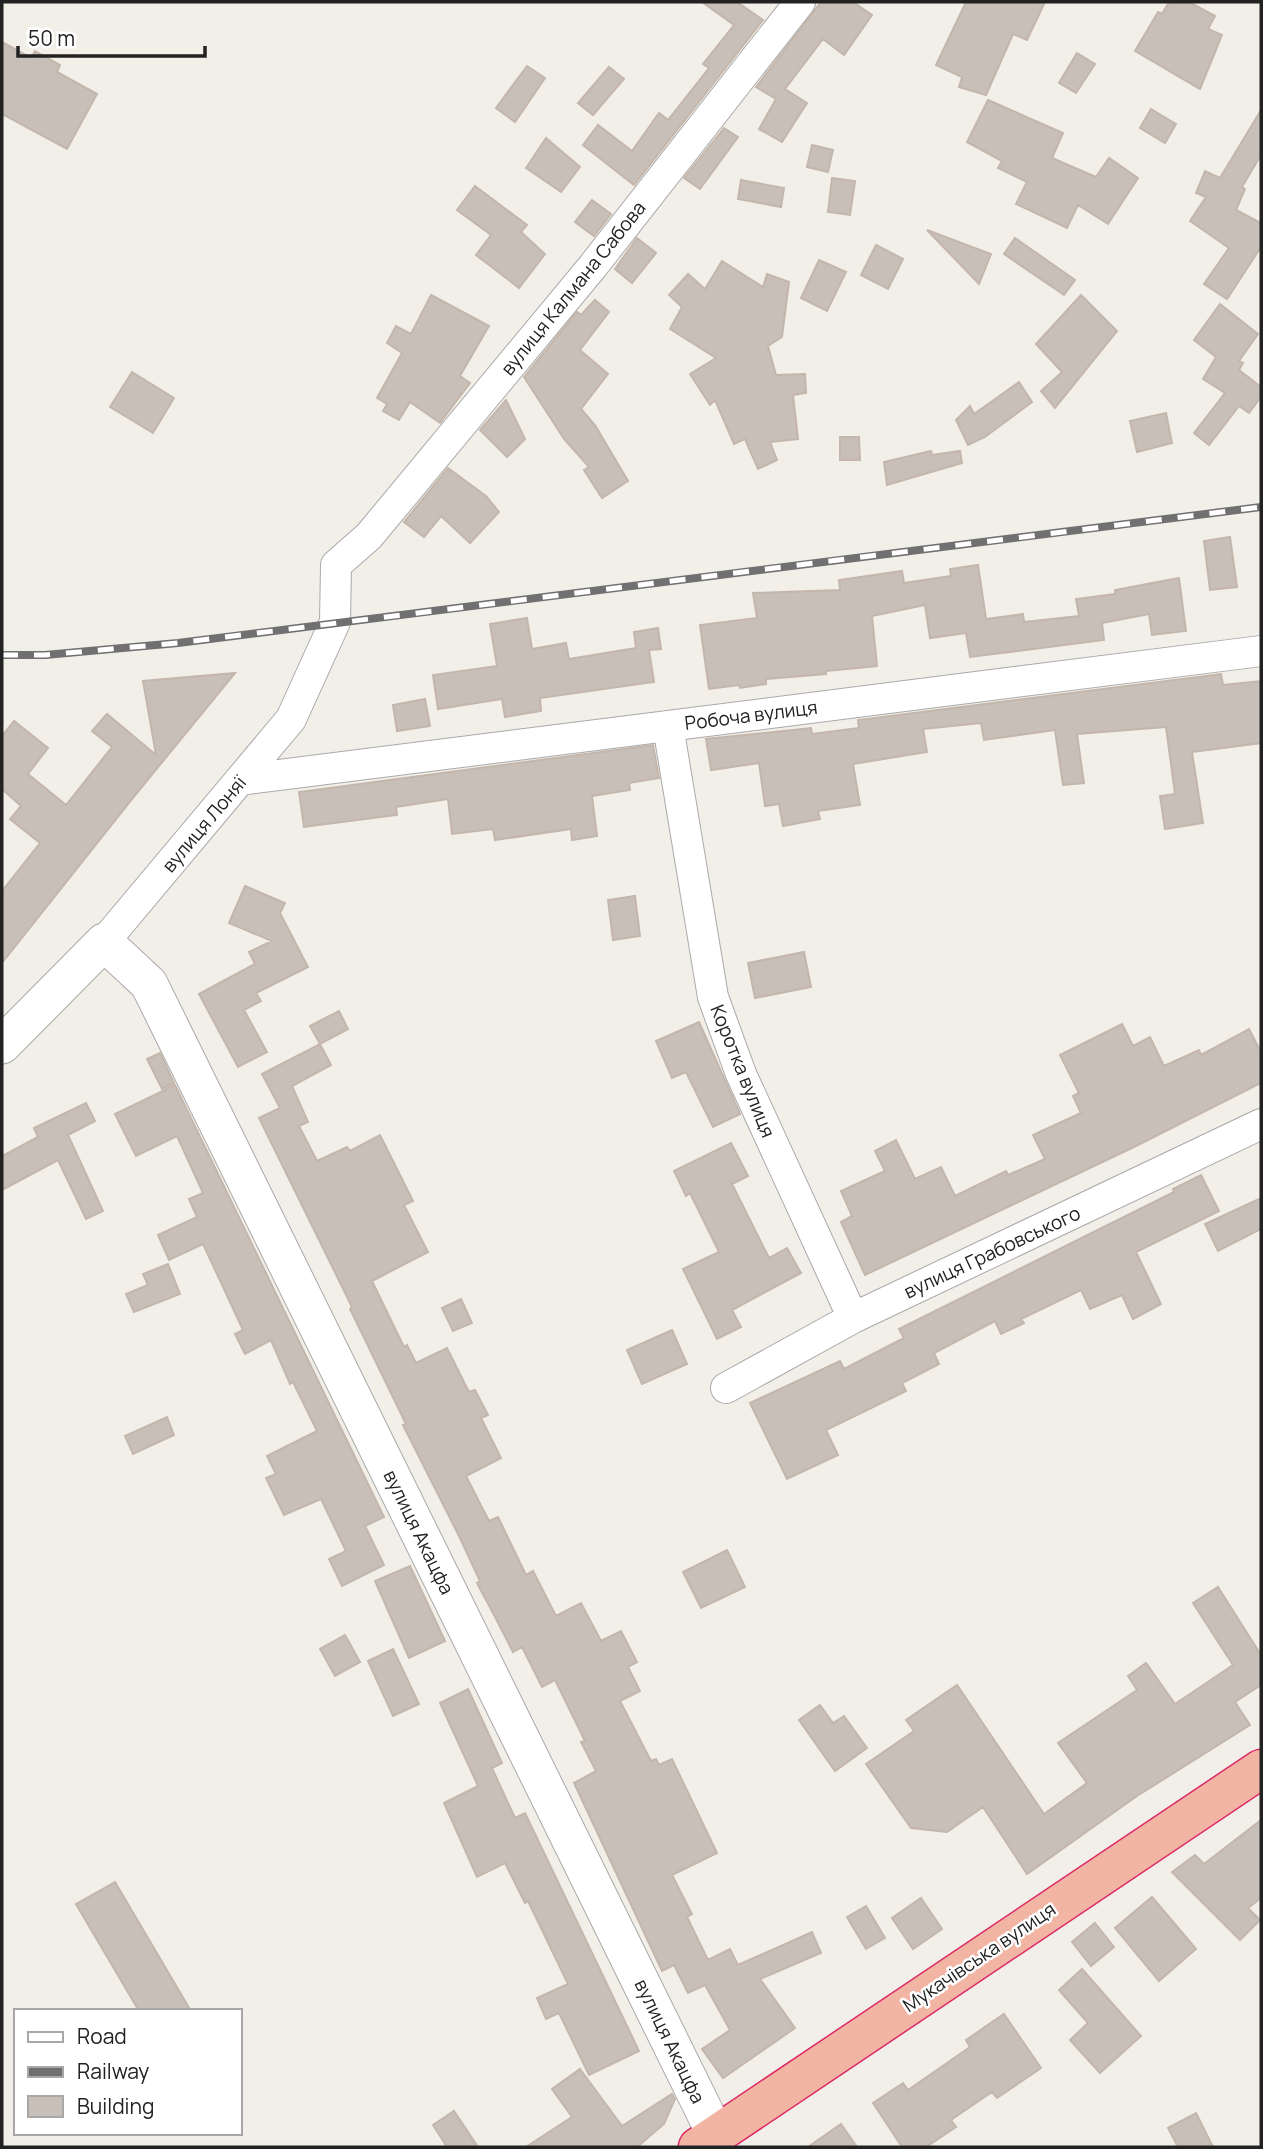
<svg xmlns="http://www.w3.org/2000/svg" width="1263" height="2149" font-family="Manrope,sans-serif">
	<rect width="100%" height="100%" fill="#f2efe9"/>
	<path fill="#c7bfb8" stroke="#c4b6ab" stroke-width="2" d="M702 2H737L763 20 634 185 583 145 598 125 632 151 659 113 668 120 709 68 703 64 734 25Z
		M821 2H853L872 15 844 55 823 39 785 89 807 103 782 142 759 129 776 99 756 87Z
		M966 2H1045L1027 40 1013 34 986 95 959 87 962 77 936 65Z
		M1169 2H1189L1215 16 1208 29 1222 35 1200 89 1135 51 1158 12 1162 14Z
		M2 42 31 58 35 51 60 65 57 72 97 94 67 149 2 114Z
		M1077 53 1095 64 1076 93 1059 83Z
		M527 66 545 78 515 122 496 108Z
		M609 67 624 79 593 115 578 103Z
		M988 100 1063 133 1052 158 1096 177 1109 158 1138 178 1108 224 1078 205 1067 228 1016 204 1027 182 998 168 1002 161 967 142Z
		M1151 109 1176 124 1165 143 1140 128Z
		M1261 110V155L1242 187 1245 189 1236 210 1261 223V247L1227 299 1204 284 1229 248 1190 221 1206 197 1196 193 1205 171 1220 178Z
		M724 128 738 137 700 189 684 178Z
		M546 138 580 167 561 192 526 168Z
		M812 145 833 150 828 172 807 167Z
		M832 178 855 181 850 215 828 212Z
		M741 180 784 188 781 207 738 199Z
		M475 186 527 225 521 232 545 254 519 288 476 255 491 235 457 210Z
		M592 200 611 214 594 236 575 222Z
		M927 230 991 254 979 284Z
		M637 238 656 253 632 283 615 269Z
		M1015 238 1075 280 1064 295 1004 254Z
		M876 245 903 259 888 289 861 275Z
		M819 260 846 272 827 311 801 298Z
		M722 261 763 287 767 274 789 282 782 337 768 346 776 375 805 374 806 393 793 395 798 439 770 442 777 460 758 469 745 439 734 444 715 400 710 405 690 374 716 358 670 329 682 307 669 295 688 274 705 289Z
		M431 295 489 326 460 376 470 383 440 423 410 402 399 420 383 411 387 404 377 398 402 353 387 343 396 326 411 334Z
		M1081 295 1117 331 1055 408 1041 391 1062 372 1036 344Z
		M595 300 609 312 580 350 608 374 581 409 595 425 628 481 602 498 584 470 589 467 564 439 524 377 577 312 581 315Z
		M1220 304 1258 334 1239 361 1243 363 1239 370 1261 387V397L1249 413 1239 406 1209 445 1194 433 1225 393 1203 379 1216 357 1194 340Z
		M132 372 174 398 153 433 110 407Z
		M1019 382 1032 402 985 437 968 445 956 420 970 406 974 414Z
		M506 400 525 439 507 457 480 430Z
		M1166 413 1172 443 1137 452 1130 421Z
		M840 437H859L860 460H840Z
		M931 451 932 455 960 451 962 463 887 485 884 462Z
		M448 468 486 496 499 512 470 543 441 516 424 537 404 522Z
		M1230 537 1237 587 1210 590 1204 541Z
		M978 565 986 619 1023 614 1024 622 1079 616 1076 599 1115 594V590L1179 578 1186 631 1152 635 1149 614 1102 623 1104 640 970 657 966 633 930 638 925 605 872 616 877 666 826 671V674L766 679V684L740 688 739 685 709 689 700 625 757 618 753 593 840 590 839 580 902 571 904 583 951 576 950 569Z
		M527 618 532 649 566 643 569 659 636 648 634 632 658 628 661 649 649 650 654 682 540 698 541 711 505 717 502 699 438 709 433 675 497 666 490 624Z
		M235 673 132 799 2 963V891L40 843 10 819 21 806 2 789V736L14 721 48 748 28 774 66 805 112 747 92 731 107 714 156 755 143 681Z
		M1221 674 1223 685 1261 681V743L1192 752 1203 823 1165 829 1160 796 1175 794 1166 727 1077 734 1084 783 1063 785 1055 730 984 740 981 723 923 729 927 752 853 764 860 805 818 811 820 819 783 826 779 804 765 806 759 763 711 770 706 739 811 728 812 734 859 728 858 720Z
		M425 699 430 726 397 731 393 705Z
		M653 745 659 778 629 783 630 790 592 796 597 836 572 840 571 829 495 840 493 829 452 834 448 799 396 807 397 815 304 827 299 792Z
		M245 886 285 903 280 913 308 967 256 993 261 1001 244 1010 267 1052 238 1067 199 994 255 964 249 952 272 941 229 923Z
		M635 896 640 936 613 940 608 900Z
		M804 952 811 987 755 998 748 963Z
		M339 1011 348 1029 320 1044 310 1026Z
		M699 1022 740 1114 713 1127 686 1072 672 1078 656 1041Z
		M1122 1024 1133 1046 1150 1037 1164 1066 1199 1050 1201 1055 1249 1029 1261 1052V1083L1134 1147 865 1275 841 1222 852 1216 841 1191 885 1171 875 1151 896 1140 915 1179 941 1167 955 1196 1006 1171 1008 1175 1045 1159 1033 1135 1081 1113 1073 1096 1079 1093 1060 1055Z
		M320 1044 331 1065 292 1086 308 1122 299 1126 317 1161 347 1147 350 1151 380 1135 413 1201 404 1205 428 1252 372 1281 404 1347 407 1345 416 1363 447 1348 469 1392 475 1390 488 1415 481 1418 501 1458 466 1476 489 1521 498 1517 526 1575 533 1571 556 1616 581 1603 601 1641 621 1631 637 1662 628 1667 640 1691 620 1701 651 1761 656 1759 659 1765 672 1759 717 1853 672 1875 692 1914 687 1917 708 1960 730 1949 738 1965 812 1932 821 1953 760 1979 795 2028 723 2078 702 2049 730 2030 705 1985 688 1993 674 1965 662 1971 574 1783 596 1771 581 1742 585 1741 555 1680 542 1687 522 1647 513 1652 493 1613 477 1583 480 1581 459 1536 403 1425 406 1424 350 1309 352 1307 259 1118 280 1108 262 1074Z
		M160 1053 174 1083 162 1089 147 1059Z
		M175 1085 384 1517 365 1526 384 1565 342 1586 329 1559 346 1551 321 1499 284 1515 266 1478 276 1474 267 1456 317 1431 293 1382 290 1384 271 1340 245 1354 235 1334 243 1330 203 1244 169 1260 158 1235 197 1217 189 1199 203 1193 177 1136 136 1156 115 1114Z
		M86 1103 95 1121 68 1135 103 1211 86 1219 58 1160 2 1190V1156L38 1137 34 1128Z
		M731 1143 748 1176 732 1184 769 1258 787 1248 801 1273 732 1310 741 1327 717 1339 683 1269 719 1252 690 1193 686 1196 674 1171Z
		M1201 1175 1219 1211 1136 1252 1161 1304 1133 1319 1122 1295 1090 1309 1081 1290 1021 1319 1024 1323 1001 1334 995 1321 934 1353 939 1364 902 1383 906 1391 826 1430 838 1455 787 1479 750 1403 840 1361 844 1369 904 1338 899 1329 1174 1192 1173 1189Z
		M1261 1198V1229L1218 1251 1205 1224Z
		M168 1264 180 1294 134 1312 126 1294 148 1285 143 1274Z
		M461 1299 472 1323 453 1331 442 1308Z
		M672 1330 687 1364 642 1384 627 1350Z
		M167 1417 174 1435 133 1454 125 1436Z
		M727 1550 745 1587 701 1608 683 1572Z
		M410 1566 445 1641 409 1658 375 1581Z
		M1218 1587 1261 1655V1685L1235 1702 1250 1725 1137 1796 1027 1874 983 1807 947 1832 911 1828 866 1764 914 1731 906 1720 957 1685 1044 1814 1087 1783 1058 1743 1137 1690 1128 1676 1146 1663 1175 1704 1233 1665 1193 1603Z
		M345 1635 360 1662 335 1676 320 1649Z
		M393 1649 419 1704 393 1716 368 1661Z
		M468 1689 502 1763 492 1768 515 1818 525 1813 639 2051 589 2075 559 2013 546 2019 537 1998 568 1984 528 1901 525 1903 505 1863 477 1877 444 1803 478 1786 440 1703Z
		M820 1705 833 1723 844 1716 867 1748 835 1771 799 1720Z
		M1261 1820V1898L1248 1908 1260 1920 1240 1940 1172 1872 1195 1855 1204 1864Z
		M115 1882 191 2011H139L76 1904Z
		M1152 1897 1196 1949 1159 1981 1115 1928Z
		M921 1898 942 1929 913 1949 892 1918Z
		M866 1906 885 1938 866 1949 847 1917Z
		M1095 1923 1114 1947 1091 1966 1072 1942Z
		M1082 1969 1141 2036 1100 2073 1070 2040 1088 2023 1059 1990Z
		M1004 2014 1041 2068 997 2098 992 2092 951 2120 956 2127 926 2147H902L873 2103 903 2083 908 2090 970 2047 966 2040Z
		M580 2069 622 2126 672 2094 675 2099 664 2124 637 2147H526L572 2117 552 2089Z
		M454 2111 478 2147H447L433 2125Z
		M1196 2113 1213 2147H1178L1168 2128Z
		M841 2124 857 2147H808Z"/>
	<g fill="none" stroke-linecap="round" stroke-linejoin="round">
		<g stroke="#a9a9a9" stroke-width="32">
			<path id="minor" d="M668 726 713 997 741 1074 853 1318
				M240 780 1261 651
				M104 942 291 719 335 622 336 565 369 536 593 266 800 2
				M726 1388 853 1318 1261 1124"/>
		</g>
		<g stroke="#a9a9a9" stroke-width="39">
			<path id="tertiary" d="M2 1045 104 942 149 984 716 2135"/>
		</g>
		<g stroke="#dc2a67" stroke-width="41">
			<path id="trunk" d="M698 2147 1261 1769"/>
		</g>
		<use href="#minor" stroke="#fff" stroke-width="30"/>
		<use href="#tertiary" stroke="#fff" stroke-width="37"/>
		<use href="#trunk" stroke="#f2b4a3" stroke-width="38"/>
		<g stroke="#707070" stroke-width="8">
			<path id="rail" d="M2 655H45L178 643 1261 507"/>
		</g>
		<use href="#rail" stroke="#fff" stroke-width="5" stroke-dasharray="16" stroke-linecap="butt"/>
	</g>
	<g text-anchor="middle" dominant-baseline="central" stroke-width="5" stroke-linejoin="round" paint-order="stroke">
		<g font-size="19" fill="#222" stroke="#fff">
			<text transform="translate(573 288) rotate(-51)">вулиця Калмана Сабова</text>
			<text transform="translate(751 715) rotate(-7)">Робоча вулиця</text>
			<text transform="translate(204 824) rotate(-50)">вулиця Лоняї</text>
			<text transform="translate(743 1071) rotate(68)">Коротка вулиця</text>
			<text transform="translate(992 1252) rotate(-25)">вулиця Грабовського</text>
			<text transform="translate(419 1532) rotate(64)">вулиця Акацфа</text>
			<text transform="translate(979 1957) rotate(-34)">Мукачівська вулиця</text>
			<text transform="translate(670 2041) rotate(64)">вулиця Акацфа</text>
		</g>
	</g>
	<rect width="1263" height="2149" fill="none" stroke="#222222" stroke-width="7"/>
	<rect x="14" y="2009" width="228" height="126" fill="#ffffff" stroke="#a7a7a7" stroke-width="2"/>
	<rect x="28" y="2032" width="35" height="10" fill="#ffffff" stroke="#a7a7a7" stroke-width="2"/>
	<text x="77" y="2044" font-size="21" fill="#222222">Road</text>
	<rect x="28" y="2067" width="35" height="10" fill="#707070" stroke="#a7a7a7" stroke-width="2"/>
	<text x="77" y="2079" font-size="21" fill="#222222">Railway</text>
	<rect x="28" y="2096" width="35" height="21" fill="#c7bfb8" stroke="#a7a7a7" stroke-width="2"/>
	<text x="77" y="2114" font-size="21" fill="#222222">Building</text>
	<path d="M18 46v10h187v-10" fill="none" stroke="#222222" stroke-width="3.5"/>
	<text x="28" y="46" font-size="21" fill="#222222" stroke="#ffffff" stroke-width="5" paint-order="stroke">50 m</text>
</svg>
